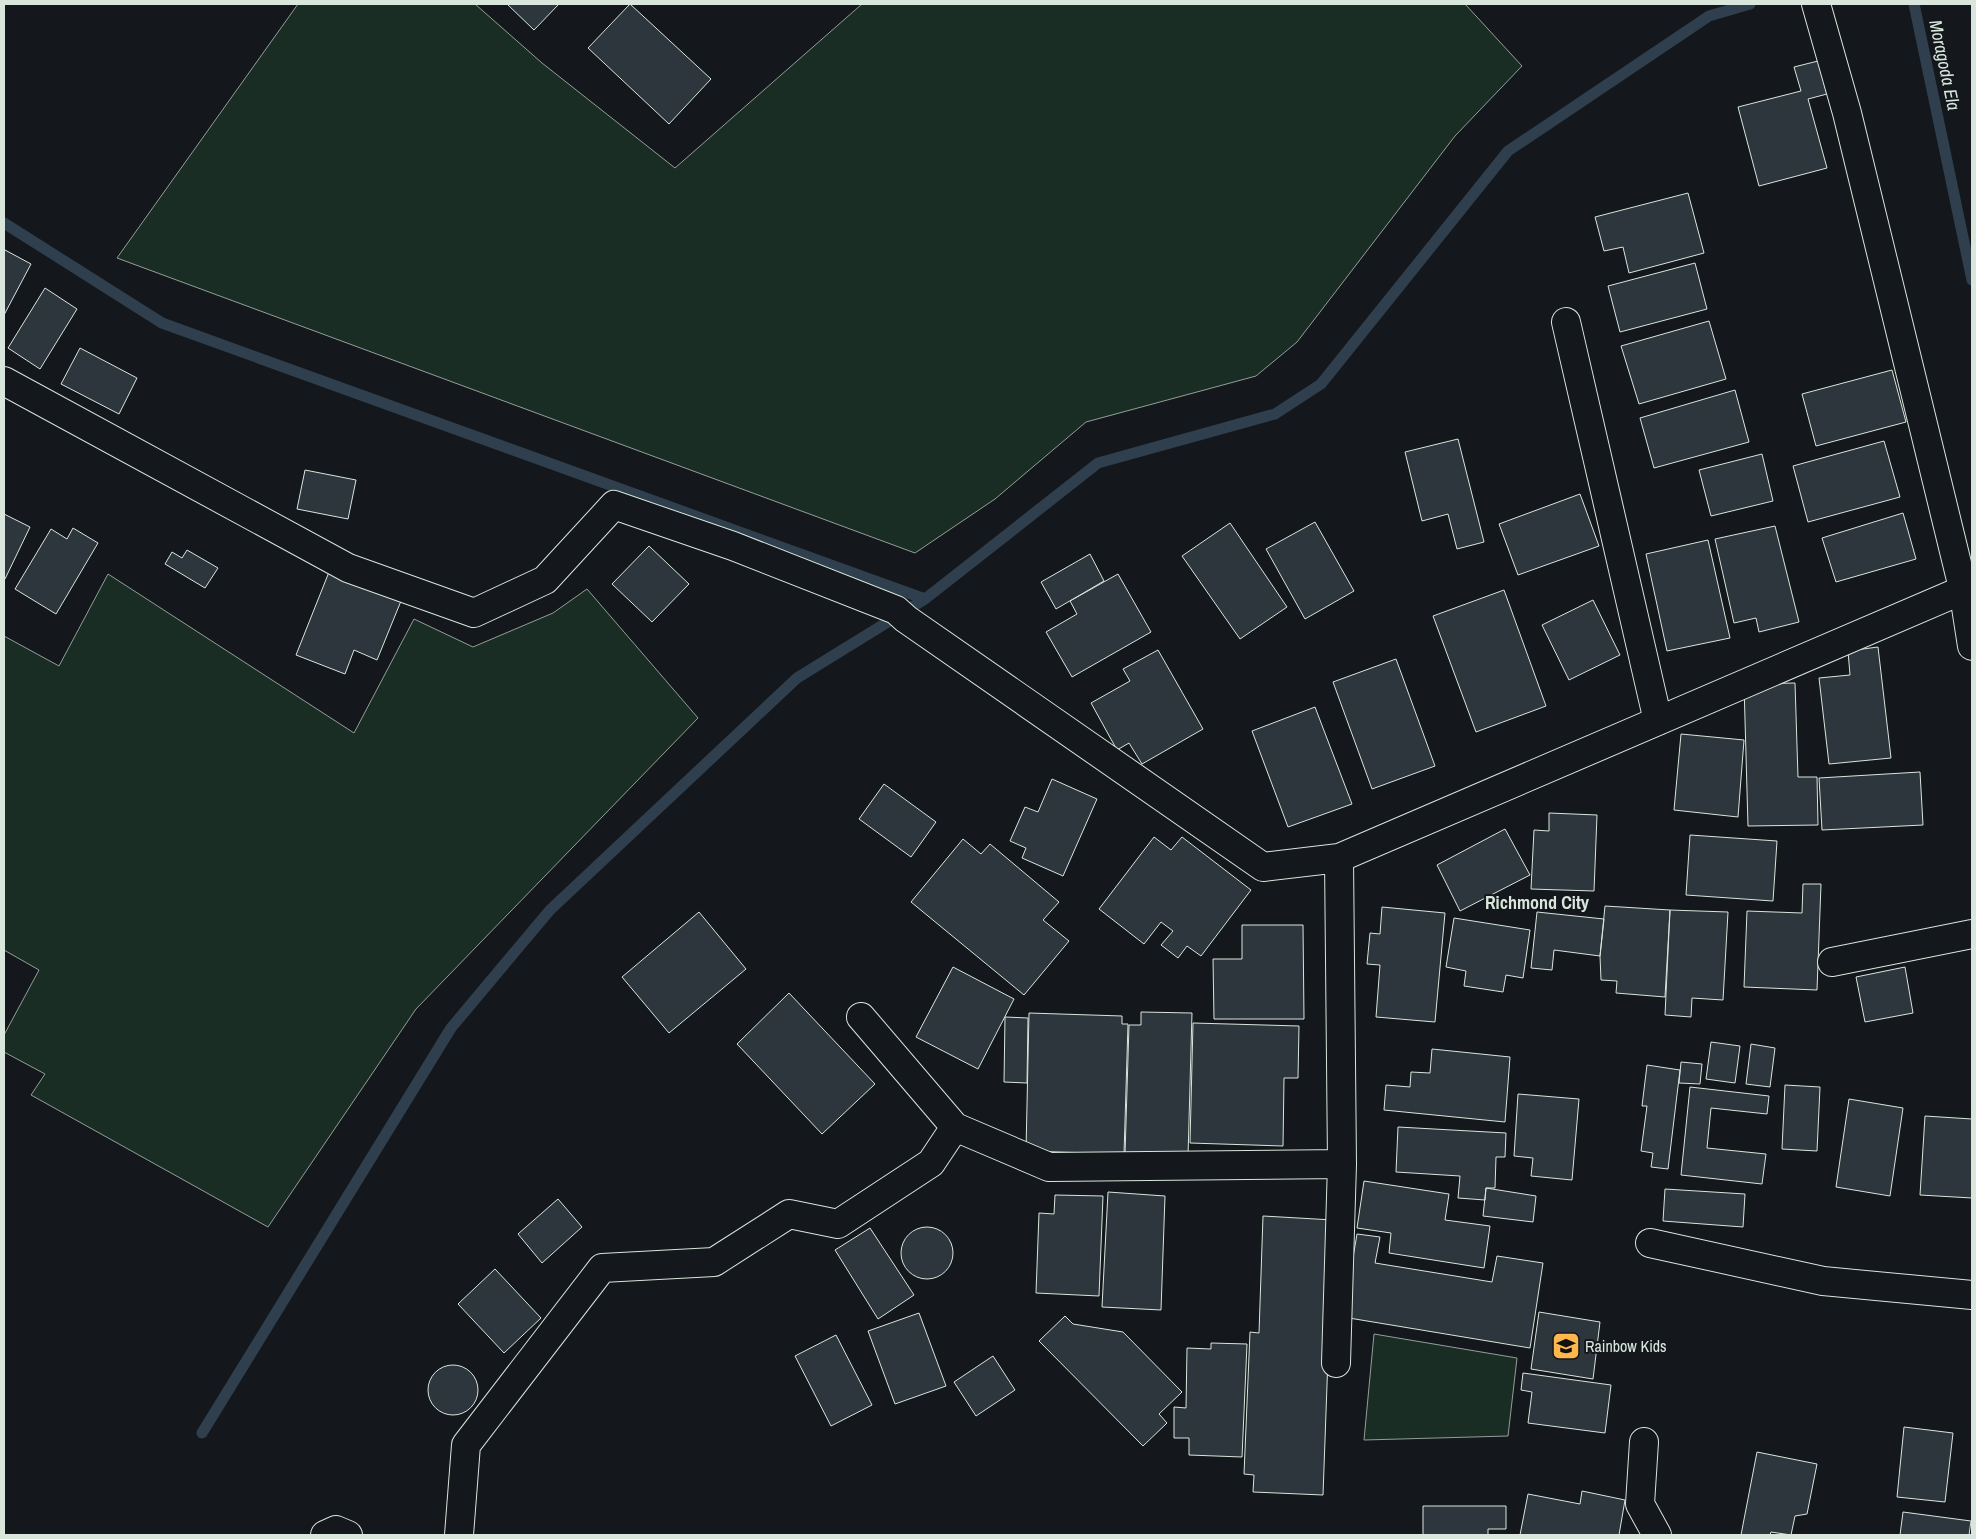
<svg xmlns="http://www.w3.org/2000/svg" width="1976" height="1539" font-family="'Archivo Narrow',sans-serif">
	<rect width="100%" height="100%" fill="#14181c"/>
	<path fill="#1a2d24" stroke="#939e99" d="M298 4H475L542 63 675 168 862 4H1465L1522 66 1455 136 1297 342 1256 376 1086 422 995 499 915 553 117 258Z
		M108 574 354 733 414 619 473 647 553 613 587 589 698 718 416 1009 268 1227 31 1095 45 1074 4 1052V1035L39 970 4 950V636L59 666Z
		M1374 1334 1517 1358 1508 1436 1364 1440Z"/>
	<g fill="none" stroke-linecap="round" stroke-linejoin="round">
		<path stroke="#2f3f4d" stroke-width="11" d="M1914 4 1972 280
			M4 223 162 323 925 599 1098 463 1275 414 1321 384 1508 151 1709 16 1750 4
			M202 1433 451 1028 550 910 797 678 925 599"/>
	</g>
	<path fill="#2c363c" stroke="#d8e6dc" d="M507 4H559L534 30Z
		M630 4 711 79 669 124 588 48Z
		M1818 61 1827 94 1808 99 1827 168 1759 186 1738 107 1801 91 1794 67Z
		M1688 193 1704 253 1629 273 1623 247 1604 251 1595 217Z
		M5 250 31 264 4 315V253Z
		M1695 263 1707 309 1620 332 1608 286Z
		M45 288 77 309 40 369 8 348Z
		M1709 321 1726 379 1639 404 1621 346Z
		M80 348 137 378 119 414 61 384Z
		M1892 370 1906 422 1816 446 1802 394Z
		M1735 390 1749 442 1654 468 1640 418Z
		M1458 439 1484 542 1457 549 1448 514 1422 521 1405 452Z
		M1884 441 1900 497 1808 522 1793 466Z
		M1762 454 1773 501 1711 516 1699 470Z
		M305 470 356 480 348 519 297 509Z
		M1580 494 1599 546 1518 575 1499 524Z
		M1903 513 1916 559 1836 582 1822 538Z
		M4 514 30 527 5 579 4 578Z
		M1315 522 1354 591 1305 619 1266 549Z
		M1230 523 1287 607 1240 639 1182 556Z
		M1775 526 1799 622 1759 632 1756 618 1734 623 1715 539Z
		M73 528 98 543 56 614 15 589 51 529 67 539Z
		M1708 540 1730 638 1667 651 1646 554Z
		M649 546 689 584 652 622 612 584Z
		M187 550 218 568 205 588 165 564 172 552 182 558Z
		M1090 554 1104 581 1056 609 1041 582Z
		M329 572 401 601 377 660 354 650 345 674 296 655Z
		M1118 574 1151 632 1072 677 1046 632 1077 614 1070 601Z
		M1504 590 1546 706 1476 732 1433 616Z
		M1593 600 1620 655 1569 680 1542 625Z
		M1878 647 1891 758 1829 764 1819 678 1850 675 1848 651Z
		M1158 650 1203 729 1142 764 1129 743 1117 750 1091 703 1130 681 1123 669Z
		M1396 659 1435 766 1372 789 1333 682Z
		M1795 683 1798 777H1817L1818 825 1748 826 1744 684Z
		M1315 707 1352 804 1288 827 1252 731Z
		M1681 734 1744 740 1738 817 1674 810Z
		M1920 772 1923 825 1822 830 1819 778Z
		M1052 779 1097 799 1063 876 1022 858 1026 848 1010 841 1025 807 1038 812Z
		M884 784 936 822 911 857 859 819Z
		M1549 813 1597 815 1594 891 1531 889 1534 830 1549 831Z
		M1505 829 1530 875 1460 911 1437 865Z
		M1690 835 1777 841 1773 901 1686 895Z
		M1154 837 1171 850 1182 837 1251 890 1201 956 1187 946 1178 958 1161 945 1173 931 1161 922 1144 944 1099 909Z
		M963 839 981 854 990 844 1059 902 1043 920 1069 941 1024 995 911 902Z
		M1803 884H1821L1817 990 1744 987 1747 911 1802 913Z
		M1605 906 1670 910 1665 997 1616 993 1617 981 1601 980 1600 956Z
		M1382 907 1445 913 1435 1022 1376 1017 1380 965 1367 964 1370 933 1380 934Z
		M1670 910 1728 912 1723 1000 1692 998 1691 1017 1665 1015Z
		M699 912 746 969 669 1033 622 977Z
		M1537 912 1604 919 1600 956 1554 950 1552 970 1531 968Z
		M1454 918 1530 930 1523 978 1506 975 1503 992 1464 986 1466 971 1446 967Z
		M1242 925H1303L1304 1019H1214L1213 959H1242Z
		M953 967 1014 999 978 1069 916 1037Z
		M1905 967 1913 1013 1865 1022 1856 977Z
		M789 993 875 1084 822 1134 737 1044Z
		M1141 1012 1192 1013 1188 1157 1125 1155 1129 1025H1141Z
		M1029 1013 1122 1016V1024H1128L1124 1154 1026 1151Z
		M1005 1017 1028 1018 1027 1083 1004 1082Z
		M1193 1023 1299 1026 1298 1078H1284L1283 1146 1190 1143Z
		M1711 1042 1740 1046 1735 1083 1706 1079Z
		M1751 1044 1775 1048 1770 1087 1746 1084Z
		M1432 1049 1510 1057 1505 1122 1384 1110 1386 1085 1410 1087 1411 1072 1430 1073Z
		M1681 1062 1702 1064 1700 1084 1679 1083Z
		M1647 1065 1680 1070 1668 1169 1651 1167 1653 1153 1641 1151 1647 1106H1642Z
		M1785 1085 1820 1087 1817 1151 1782 1149Z
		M1690 1087 1769 1096 1767 1114 1711 1108 1707 1148 1766 1154 1762 1184 1681 1175Z
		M1518 1094 1579 1099 1572 1180 1531 1176 1533 1158 1514 1156Z
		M1849 1099 1903 1108 1890 1196 1836 1187Z
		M1925 1116 1972 1119V1198L1920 1195Z
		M1398 1127 1506 1133 1505 1157H1496L1495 1188H1486L1485 1200 1458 1198 1460 1176 1396 1172Z
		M1364 1181 1449 1194 1445 1220 1490 1226 1484 1268 1389 1253 1391 1233 1357 1228Z
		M1486 1188 1536 1196 1533 1222 1483 1216Z
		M1665 1189 1745 1194 1743 1227 1663 1221Z
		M1108 1192 1165 1196 1161 1310 1102 1307Z
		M1055 1195 1103 1196 1099 1296 1036 1293 1039 1213 1054 1214Z
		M558 1199 582 1227 542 1263 518 1234Z
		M1263 1216 1333 1220 1323 1495 1253 1492 1254 1475 1244 1474 1250 1332 1259 1333Z
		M901 1253a26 26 0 1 1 52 0a26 26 0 1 1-52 0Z
		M870 1228 914 1295 878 1319 835 1250Z
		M1357 1234 1380 1237 1375 1263 1492 1282 1497 1256 1543 1263 1530 1348 1343 1317Z
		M495 1269 541 1318 504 1353 458 1304Z
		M1539 1312 1600 1322 1593 1379 1531 1369Z
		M919 1313 946 1386 895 1404 868 1331Z
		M1065 1316 1073 1324 1123 1332 1182 1392 1159 1414 1167 1423 1143 1446 1039 1341Z
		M836 1335 872 1405 831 1426 795 1356Z
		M1211 1343 1247 1344 1242 1457 1189 1455V1438H1174V1407L1186 1408 1187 1348 1211 1349Z
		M993 1356 1015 1390 976 1416 954 1382Z
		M428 1390a25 25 0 1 1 50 0a25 25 0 1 1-50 0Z
		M1523 1373 1611 1385 1605 1433 1528 1423 1532 1392 1521 1390Z
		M1904 1427 1953 1433 1945 1502 1897 1497Z
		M1757 1452 1817 1464 1807 1514 1795 1516 1791 1535 1771 1532 1770 1535H1741Z
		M1582 1491 1625 1500 1619 1535H1520L1528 1494 1580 1504Z
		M1423 1506H1506V1529H1488V1535H1423Z
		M1903 1512 1971 1521 1969 1535H1900Z"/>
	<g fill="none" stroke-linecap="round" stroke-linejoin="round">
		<g stroke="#d8e6dc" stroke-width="30">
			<path id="minor" d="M1816 4 1847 113 1963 588 1972 646
				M1566 322 1658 721
				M4 381 348 568 474 613 545 580 614 505 733 546 896 610 906 619 1263 867 1339 858
				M1832 962 1972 934
				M861 1017 955 1127 1049 1167 1342 1164
				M1650 1243 1823 1281 1972 1295
				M1336 1363 1342 1164 1339 858 1972 586
				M1644 1442 1640 1504 1657 1535
				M325 1535 336 1530 348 1535
				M459 1535 466 1445 602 1268 714 1262 789 1214 838 1224 931 1163 955 1127"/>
		</g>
		<use href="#minor" stroke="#14181c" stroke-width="28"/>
	</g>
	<defs>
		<g id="school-square" transform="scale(1.4375)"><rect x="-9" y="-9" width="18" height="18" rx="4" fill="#ffb74d" stroke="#14181c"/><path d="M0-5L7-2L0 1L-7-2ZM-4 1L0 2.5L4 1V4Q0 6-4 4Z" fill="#111"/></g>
	</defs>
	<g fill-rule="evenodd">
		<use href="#school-square" x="1566" y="1346"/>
	</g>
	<g text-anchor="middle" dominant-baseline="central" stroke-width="4" stroke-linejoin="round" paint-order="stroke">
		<g font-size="16" fill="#d8e6dc" stroke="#14181c" text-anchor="start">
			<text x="1585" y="1346">Rainbow Kids</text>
		</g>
		<g font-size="18" font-style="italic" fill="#d8e6dc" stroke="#14181c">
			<text transform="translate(1945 65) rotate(78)">Moragoda Ela</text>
		</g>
		<g font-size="18" font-weight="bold" fill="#d8e6dc" stroke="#14181c">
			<text x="1537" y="902">Richmond City</text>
		</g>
	</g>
	<rect width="1976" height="1539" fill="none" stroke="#d8e6dc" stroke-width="10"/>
</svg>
